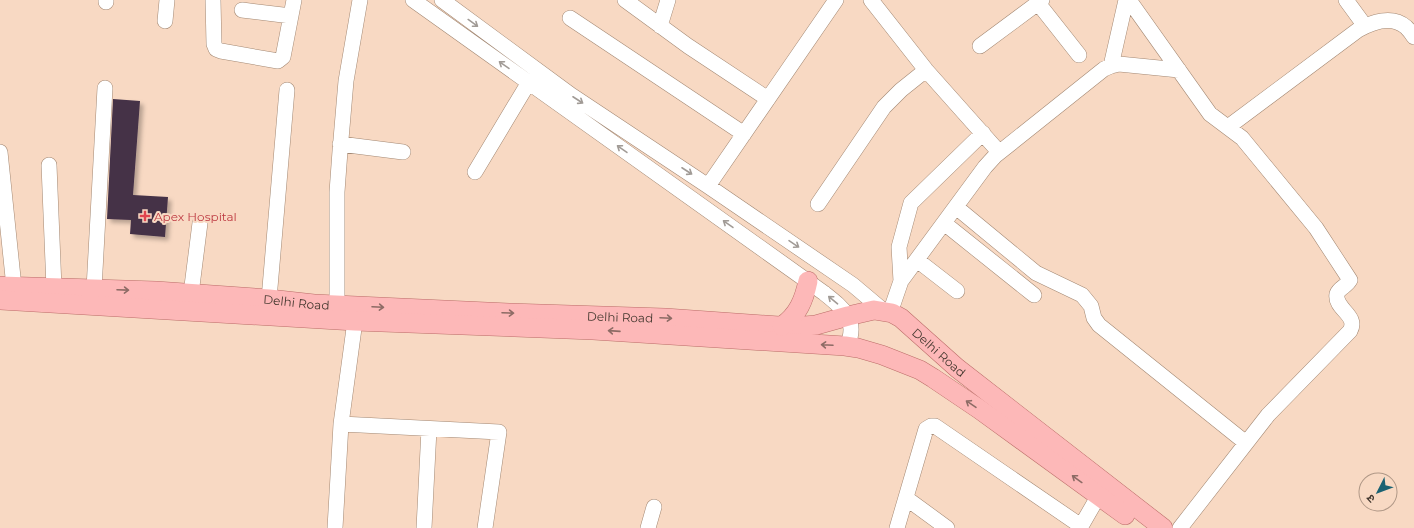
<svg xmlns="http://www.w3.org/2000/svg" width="1414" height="528" font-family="Montserrat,'Noto Sans Devanagari',sans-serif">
	<defs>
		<filter id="shadow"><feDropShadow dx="3.5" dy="3.5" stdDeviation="2" flood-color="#0004"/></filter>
	</defs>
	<rect width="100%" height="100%" fill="#f8d9c3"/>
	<path fill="#443147" filter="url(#shadow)" d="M113 99 140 101 133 195 168 197 165 237 130 234 131 220 107 219Z"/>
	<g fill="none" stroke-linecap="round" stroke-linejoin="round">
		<g stroke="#a38873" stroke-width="16">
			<path id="minor" d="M213 0 214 44 216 49 221 51 278 61 283 57 294 0
				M413 0 824 293C843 308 859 320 847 346
				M442 0 571 95 708 186 853 285 885 312
				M625 0 688 46 768 99
				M871 0 926 70 999 152
				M1129 0 1210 114 1242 138 1316 228 1350 280C1347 286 1339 288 1337 294 1334 309 1359 315 1350 331L1268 415 1180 528
				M1346 0 1365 26
				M106 2V0
				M1038 3 1079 55
				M242 10 291 16
				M570 18 744 134
				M165 21 167 0
				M660 26 668 0
				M980 46 1042 0
				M1111 66 1126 0
				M1228 127 1358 30C1372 22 1392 15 1406 27 1409 30 1412 34 1414 37
				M340 144 403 152
				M0 152 14 287
				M49 165 54 288
				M475 172 529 82
				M708 186 836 0
				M818 204 884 107 901 90 926 70
				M956 207 1036 273 1082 295 1091 306 1094 318 1099 325 1246 443
				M944 223 1034 295
				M917 260 957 291
				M901 281 899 247 911 203 983 133
				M94 289 105 88
				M191 294 200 223
				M269 299 287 90
				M890 313 901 281 985 167 995 156 1104 69 1111 66 1119 64 1179 70
				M337 315V192L340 151 346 81 360 0
				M341 424 499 432 485 528
				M906 498 947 528
				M335 528 341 424 355 321V311
				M424 528 429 429
				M648 528 654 507
				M897 528 926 429 931 426H935L1081 526
				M1080 528 1099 495"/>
		</g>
		<g stroke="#bb6c68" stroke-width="20">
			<g id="major">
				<path id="s1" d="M0 286 156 291 269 299 314 304 509 313 665 318 793 327 816 325 848 316 874 310 892 313 901 318 957 368 1163 528"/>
				<path d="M0 300 355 321 593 330 845 346 858 348 882 355 920 370 933 378 979 409 1125 515"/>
				<path d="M782 326C798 315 804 300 808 281"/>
			</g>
		</g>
		<use href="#minor" stroke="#fff" stroke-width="15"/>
		<use href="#major" stroke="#fdb8b8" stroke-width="19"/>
	</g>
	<defs><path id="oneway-shaft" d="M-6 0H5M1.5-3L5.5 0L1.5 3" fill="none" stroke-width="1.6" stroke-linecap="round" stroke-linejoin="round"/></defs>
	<g stroke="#a19b96">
		<use href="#oneway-shaft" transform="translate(473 23) rotate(36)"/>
		<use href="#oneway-shaft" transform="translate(504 65) rotate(-145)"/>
		<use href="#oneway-shaft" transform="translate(578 100) rotate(33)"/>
		<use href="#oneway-shaft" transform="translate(622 149) rotate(-145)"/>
		<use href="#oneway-shaft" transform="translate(687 171) rotate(33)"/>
		<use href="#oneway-shaft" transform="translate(728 224) rotate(-145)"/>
		<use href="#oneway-shaft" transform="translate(794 244) rotate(34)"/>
		<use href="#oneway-shaft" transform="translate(833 300) rotate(-140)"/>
	</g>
	<g stroke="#8d6b65">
		<use href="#oneway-shaft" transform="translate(123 290) rotate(2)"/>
		<use href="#oneway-shaft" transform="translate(378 307) rotate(3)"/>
		<use href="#oneway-shaft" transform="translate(508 313) rotate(2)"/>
		<use href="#oneway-shaft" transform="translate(666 318) rotate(3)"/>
		<use href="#oneway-shaft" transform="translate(614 331) rotate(-176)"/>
		<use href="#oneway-shaft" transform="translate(827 345) rotate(-177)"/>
		<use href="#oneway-shaft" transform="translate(971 404) rotate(-146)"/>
		<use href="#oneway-shaft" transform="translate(1077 479) rotate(-144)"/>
	</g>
	<path fill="#e0444e" stroke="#f8d9c3" stroke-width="1.5" d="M143 210h4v4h4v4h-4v4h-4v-4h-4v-4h4z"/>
	<g text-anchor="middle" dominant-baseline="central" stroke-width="4" stroke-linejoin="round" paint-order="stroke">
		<g font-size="12" fill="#be3a42" stroke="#f8d9c3" text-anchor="start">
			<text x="154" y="216">Apex Hospital</text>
		</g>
		<g font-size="12" fill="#43372e" stroke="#f8d9c3">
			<text stroke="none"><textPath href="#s1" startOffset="297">Delhi Road</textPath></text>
			<text stroke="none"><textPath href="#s1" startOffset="621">Delhi Road</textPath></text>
			<text stroke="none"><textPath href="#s1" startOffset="957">Delhi Road</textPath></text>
		</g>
	</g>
	<g transform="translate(1378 492) rotate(228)"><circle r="19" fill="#f8d9c3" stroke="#b09887"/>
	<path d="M0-3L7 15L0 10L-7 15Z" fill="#1b6272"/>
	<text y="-6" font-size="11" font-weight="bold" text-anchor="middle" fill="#43372e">उ</text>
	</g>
</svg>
